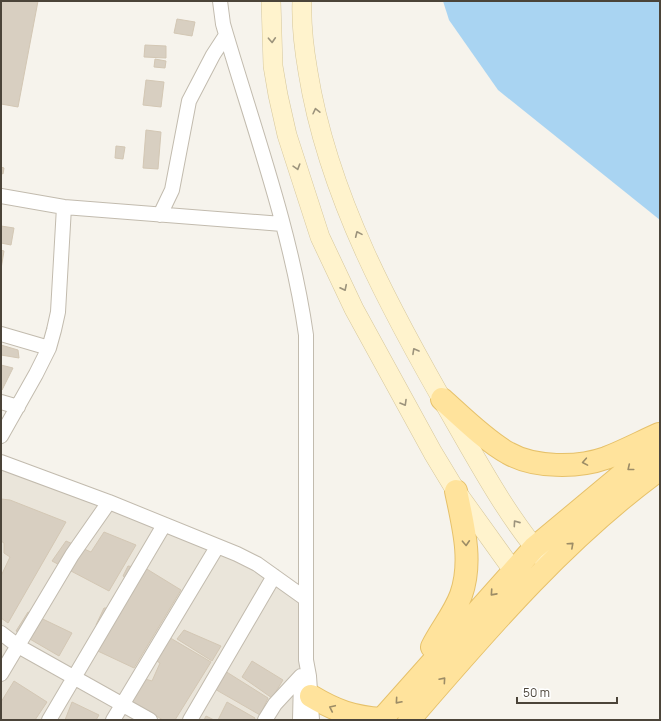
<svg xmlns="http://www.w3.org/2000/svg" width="661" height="721" font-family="Manrope,sans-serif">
	<rect width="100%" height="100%" fill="#f6f3ec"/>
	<path fill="#eae5da" d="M1 463 237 555 306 600V660L295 720H1Z"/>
	<path fill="#a9d4f2" d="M443 1H660V220L498 90 449 20Z"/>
	<path fill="#d8cfc1" stroke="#d3c7b4" d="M1 1H38L18 107 1 104Z
		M177 19 195 22 192 36 174 33Z
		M145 45 166 46V58L144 57Z
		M155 59 166 61 165 68 154 67Z
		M146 80 164 82 161 107 143 105Z
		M146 130 161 132 158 169 143 168Z
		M116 146 125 147 123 159 115 158Z
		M1 167 4 168 3 174 1 173Z
		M1 226 14 228 11 245 1 243Z
		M1 250 4 251 1 269Z
		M1 345 18 350 19 358 1 355Z
		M1 365 13 368 2 390H1Z
		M1 499 10 500 66 522 8 623 1 618V576L10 557 4 553V543L1 541Z
		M104 532 136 545 109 591 52 561 66 541 91 552Z
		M137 563 181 590 134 668 85 645 94 630 97 631 99 626 96 625 104 608H108L126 578 123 576 128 566 134 567Z
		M28 612 72 633 59 656 16 631Z
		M184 630 221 646 212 661 177 639Z
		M167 636 211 662 175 720H163L123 696 145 679 152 681 160 663 145 654Z
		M252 661 283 680 272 698 242 677Z
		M225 671 268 698 260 715 213 688Z
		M14 681 47 702 35 720H1V702Z
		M72 702 99 715 96 720H65Z
		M227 702 255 718 254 720H218Z
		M206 716 214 720H204Z"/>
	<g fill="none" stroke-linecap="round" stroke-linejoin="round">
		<g stroke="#c2bbae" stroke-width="16">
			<path id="street" d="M220 1 223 24C253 127 291 229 306 335V660L309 676 312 720
				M1 196 64 207 282 224
				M160 215 172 190 189 101 213 55 226 35
				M1 334 49 348
				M1 402 18 407
				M1 436 36 374 49 348 54 330 58 312 64 207
				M1 462 109 502 237 554 257 564 306 599
				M1 633 18 646 150 720
				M1 674 72 555 109 502
				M49 720 164 525
				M113 720 217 547
				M190 720 274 576
				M265 720 275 704 301 676
				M300 720 301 680"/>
		</g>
		<g stroke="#d6c79b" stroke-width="20">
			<path id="secondary" d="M271 1 273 66 278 95 287 135 320 237 354 309 433 453 456 491 522 583
				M302 1C301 25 304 49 308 72 328 197 392 313 455 422 482 469 508 517 544 559"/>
		</g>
		<g stroke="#e6c16a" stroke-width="24">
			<path id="primary" d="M442 399C461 416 486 441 508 453 534 468 578 468 606 458 624 451 641 442 659 434
				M432 647C441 629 454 614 461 595 473 561 463 525 456 491
				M311 696C336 711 353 717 382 719
				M381 720 534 548 660 443
				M409 720C486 631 564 539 660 469"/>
		</g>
		<use href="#street" stroke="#fff" stroke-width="14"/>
		<use href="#secondary" stroke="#fff3cd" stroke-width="19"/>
		<use href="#primary" stroke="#ffe39c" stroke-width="22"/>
	</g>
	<defs><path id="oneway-chevron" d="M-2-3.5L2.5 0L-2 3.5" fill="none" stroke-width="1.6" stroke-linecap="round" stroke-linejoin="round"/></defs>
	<g stroke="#9c937c">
		<use href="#oneway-chevron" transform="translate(272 40) rotate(87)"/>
		<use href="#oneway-chevron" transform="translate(316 111) rotate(-103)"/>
		<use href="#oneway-chevron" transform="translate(297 167) rotate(73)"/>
		<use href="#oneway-chevron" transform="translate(358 234) rotate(-114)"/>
		<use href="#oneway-chevron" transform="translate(344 288) rotate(64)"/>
		<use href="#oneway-chevron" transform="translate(415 351) rotate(-119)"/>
		<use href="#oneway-chevron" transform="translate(404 403) rotate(60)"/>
		<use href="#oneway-chevron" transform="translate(516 523) rotate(-125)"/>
	</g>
	<g stroke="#9c8c66">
		<use href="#oneway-chevron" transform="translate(585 462) rotate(170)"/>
		<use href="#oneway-chevron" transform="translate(630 468) rotate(141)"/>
		<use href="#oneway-chevron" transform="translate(466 543) rotate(87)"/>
		<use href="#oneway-chevron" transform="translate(571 545) rotate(-42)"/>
		<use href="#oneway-chevron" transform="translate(493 593) rotate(132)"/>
		<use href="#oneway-chevron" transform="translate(443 680) rotate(-49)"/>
		<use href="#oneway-chevron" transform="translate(398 701) rotate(131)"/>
		<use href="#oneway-chevron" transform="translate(332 708) rotate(-155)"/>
	</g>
	<rect width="661" height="721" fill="none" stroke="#4b4439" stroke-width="4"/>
	<path d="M517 697v6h100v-6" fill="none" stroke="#4b4439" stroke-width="2"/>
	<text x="523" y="697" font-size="12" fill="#4b4439" stroke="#ffffff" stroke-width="3" paint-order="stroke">50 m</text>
</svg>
